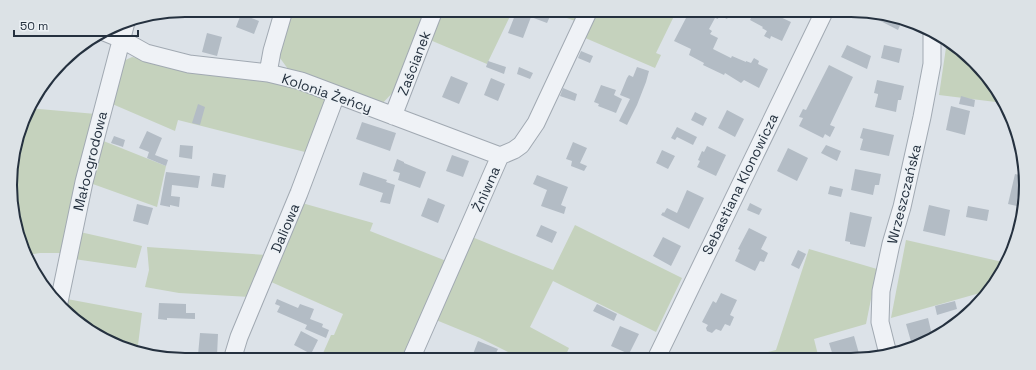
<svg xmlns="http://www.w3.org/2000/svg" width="1036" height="370" font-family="'Space Grotesk',sans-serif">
	<rect width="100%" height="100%" fill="#dce2e8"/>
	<path fill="#c5d2bd" d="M288 10H430L396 89 380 106 288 69 277 54Z
		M442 10H513L487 64 430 40Z
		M540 10H583L578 22 553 13 551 14Z
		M595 10H677L656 53 661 55 655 68 583 37Z
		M947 41 957 46 1002 97 1004 103 939 95Z
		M132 57 190 69 268 80 327 99 309 153 178 120 175 131 110 103 121 62Z
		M28 108 96 114 63 253H40L27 255 16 230 11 162Z
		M101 140 166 166 157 207 90 183Z
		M302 203 373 223 370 231 449 262 405 360H320L331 335H334L343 314 269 281Z
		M575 225 682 278 656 332 553 281 530 327 569 348 564 359H514L516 356 480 338 436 320 472 237 553 270Z
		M80 232 142 246 136 268 74 259Z
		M906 240 1007 263 1002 273 987 291 891 318Z
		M147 247 267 255 250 297 179 293 145 287 149 270Z
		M809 249 877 269 866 324 814 339 819 359H762L760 354 776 350Z
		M67 299 142 313 137 353 88 330 65 308Z"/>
	<path fill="#b3bcc5" d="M517 10H540L551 14 547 23 531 17 523 38 508 33Z
		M687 10H732L727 19 719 15 718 19 715 18 709 29 712 31 710 34 718 38 713 49 731 58 732 56 746 62V61L751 63 754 58 759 61 758 64 768 69 759 88 744 80 741 83 725 73 724 75 703 65 704 63 689 55 691 49 674 41 686 18 684 17Z
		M735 10H775L777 13 776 15 791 22 782 41 771 36 770 39 764 36 767 31 762 28 763 27 750 20 751 18Z
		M863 12 896 16 903 19 898 30Z
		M241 14 259 21 254 34 236 27Z
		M207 33 222 37 217 56 202 52Z
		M847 45 871 56 867 69 841 57Z
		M884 45 902 49 899 63 881 58Z
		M581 51 593 56 590 63 578 58Z
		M488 61 506 67 504 74 486 67Z
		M829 65 853 77 830 125 835 127 830 137 825 134 823 138 799 126 803 118 799 117 803 109 806 110Z
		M519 67 533 73 530 79 517 74Z
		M637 67 649 71 646 82 637 105 627 125 619 121 630 99 620 95 627 78 629 75 633 77Z
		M451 76 468 83 459 104 442 97Z
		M491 78 505 84 498 101 484 95Z
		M877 80 904 86 901 100H898L896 112 875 107 878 95V94L874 93Z
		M601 85 616 90 614 95 622 99 616 113 598 106 599 104 594 102Z
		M563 88 577 94 575 101 560 96Z
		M961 96 975 100 974 107 959 104Z
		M198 104 205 107 200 125 192 123Z
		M951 106 970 111 965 135 946 130Z
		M727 110 744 119 735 137 718 128Z
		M695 112 707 118 703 126 691 120Z
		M362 122 396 133 390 151 356 139Z
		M677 127 697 137 693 145 677 137 675 140 671 138Z
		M863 128 894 135 889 156 860 150 863 139 860 138Z
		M147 131 162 138 155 155 168 160 166 166 147 158 149 152 139 148Z
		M114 136 125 140 123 147 111 143Z
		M573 142 587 148 580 163 587 166 584 171 571 166 572 161 566 159Z
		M180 145 193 146 192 159 179 157Z
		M826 145 841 151 837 161 821 153Z
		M707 146 726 155 716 176 697 167 700 161 698 160 702 151 704 152Z
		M788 148 808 158 797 181 777 171Z
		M662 150 675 156 668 169 656 163Z
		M452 155 469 161 463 177 446 171Z
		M397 159 404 162V163L426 172 420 188 398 180 400 173 393 171Z
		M855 169 881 174 879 185H875L873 195 851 190Z
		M166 172 200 176 198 188 172 185 171 196 180 197 179 207 170 205V207L160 205Z
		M363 172 387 180 386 182 395 185 390 204 380 202 383 193 359 185Z
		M213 173 226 175 224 188 211 186Z
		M1015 174 1024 176 1022 207 1008 204Z
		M537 175 568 187 561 205 566 207 564 214 541 206 547 190 533 184Z
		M830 186 843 189 841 197 828 194Z
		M687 190 704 198 689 229 661 215 663 212 664 213 667 208 677 213Z
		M428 198 445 205 438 223 421 216Z
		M750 203 762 209 759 215 747 210Z
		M137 204 153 208 148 225 133 221Z
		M929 205 950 210 945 236 923 231Z
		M968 206 989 210 987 221 966 217Z
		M850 212 872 217 865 247 850 244V242L845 241Z
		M541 225 557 232 552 243 536 236Z
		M749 228 767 237 761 249 768 253 764 262 760 261 755 271 735 261 740 250 738 249Z
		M663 237 681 246 671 266 653 256Z
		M798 250 806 254 799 269 791 265Z
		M721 293 737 300 730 315 734 317 730 326 725 324 721 331 716 329 712 333 707 331 706 328 708 325 702 322 713 301 716 303Z
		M277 299 298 308 300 304 314 309 310 319 323 324 322 327 329 330 326 338 305 329 307 325 277 312 280 306 275 304Z
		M955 301 957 309 937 315 935 306Z
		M159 303 186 304V313H195V319L167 318V320L158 319Z
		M597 304 617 314 614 321 593 311Z
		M928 318 932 335 943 332 931 340 912 345 906 324Z
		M620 326 639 334 629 354 611 346Z
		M301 331 318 340 311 354 294 345Z
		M200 333 218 334 217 356 198 355Z
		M854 336 860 357 855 359H834L829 343Z
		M478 341 498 349 493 359H487L473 354Z
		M174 355 189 356 188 360 174 359Z"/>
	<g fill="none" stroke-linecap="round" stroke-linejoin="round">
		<g stroke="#a1a9b2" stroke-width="19">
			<path id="minor" d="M104 32 121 39 146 53 189 64 268 73 301 81 500 156
				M268 73 272 51 284 10
				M393 116 434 10
				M59 302 84 182 126 22
				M888 354 880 322 881 291 891 244 902 207 922 117 932 64V33
				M411 359 500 156 514 150 521 145 536 123 589 10
				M656 359 825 10
				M232 360 239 337 299 193 336 95"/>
		</g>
		<use href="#minor" stroke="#eff2f6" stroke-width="17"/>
	</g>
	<g text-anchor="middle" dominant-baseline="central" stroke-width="3" stroke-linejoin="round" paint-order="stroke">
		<g font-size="14" fill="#25313f" stroke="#ecf1f5">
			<text transform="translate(414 63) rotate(-69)">Zaścianek</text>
			<text transform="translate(327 93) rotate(19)">Kolonia Żeńcy</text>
			<text transform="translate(90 161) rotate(-76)">Małoogrodowa</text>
			<text transform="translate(740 184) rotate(-64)">Sebastiana Klonowicza</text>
			<text transform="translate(486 189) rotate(-66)">Żniwna</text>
			<text transform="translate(904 194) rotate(-76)">Wrzeszczańska</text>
			<text transform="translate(285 228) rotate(-67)">Daliowa</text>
		</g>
	</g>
	<path d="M0 0H1036V370H0ZM185 17H851A168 168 0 0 1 1019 185V185A168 168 0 0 1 851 353H185A168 168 0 0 1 17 185V185A168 168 0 0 1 185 17Z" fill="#dce2e6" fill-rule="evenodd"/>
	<path fill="none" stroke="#25313f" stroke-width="2" d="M185 17H851A168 168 0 0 1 1019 185V185A168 168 0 0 1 851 353H185A168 168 0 0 1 17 185V185A168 168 0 0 1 185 17Z"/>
	<path d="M14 30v6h124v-6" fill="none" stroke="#25313f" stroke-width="2"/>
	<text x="20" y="30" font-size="12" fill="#25313f" stroke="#ecf1f5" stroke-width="3" paint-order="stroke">50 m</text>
</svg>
